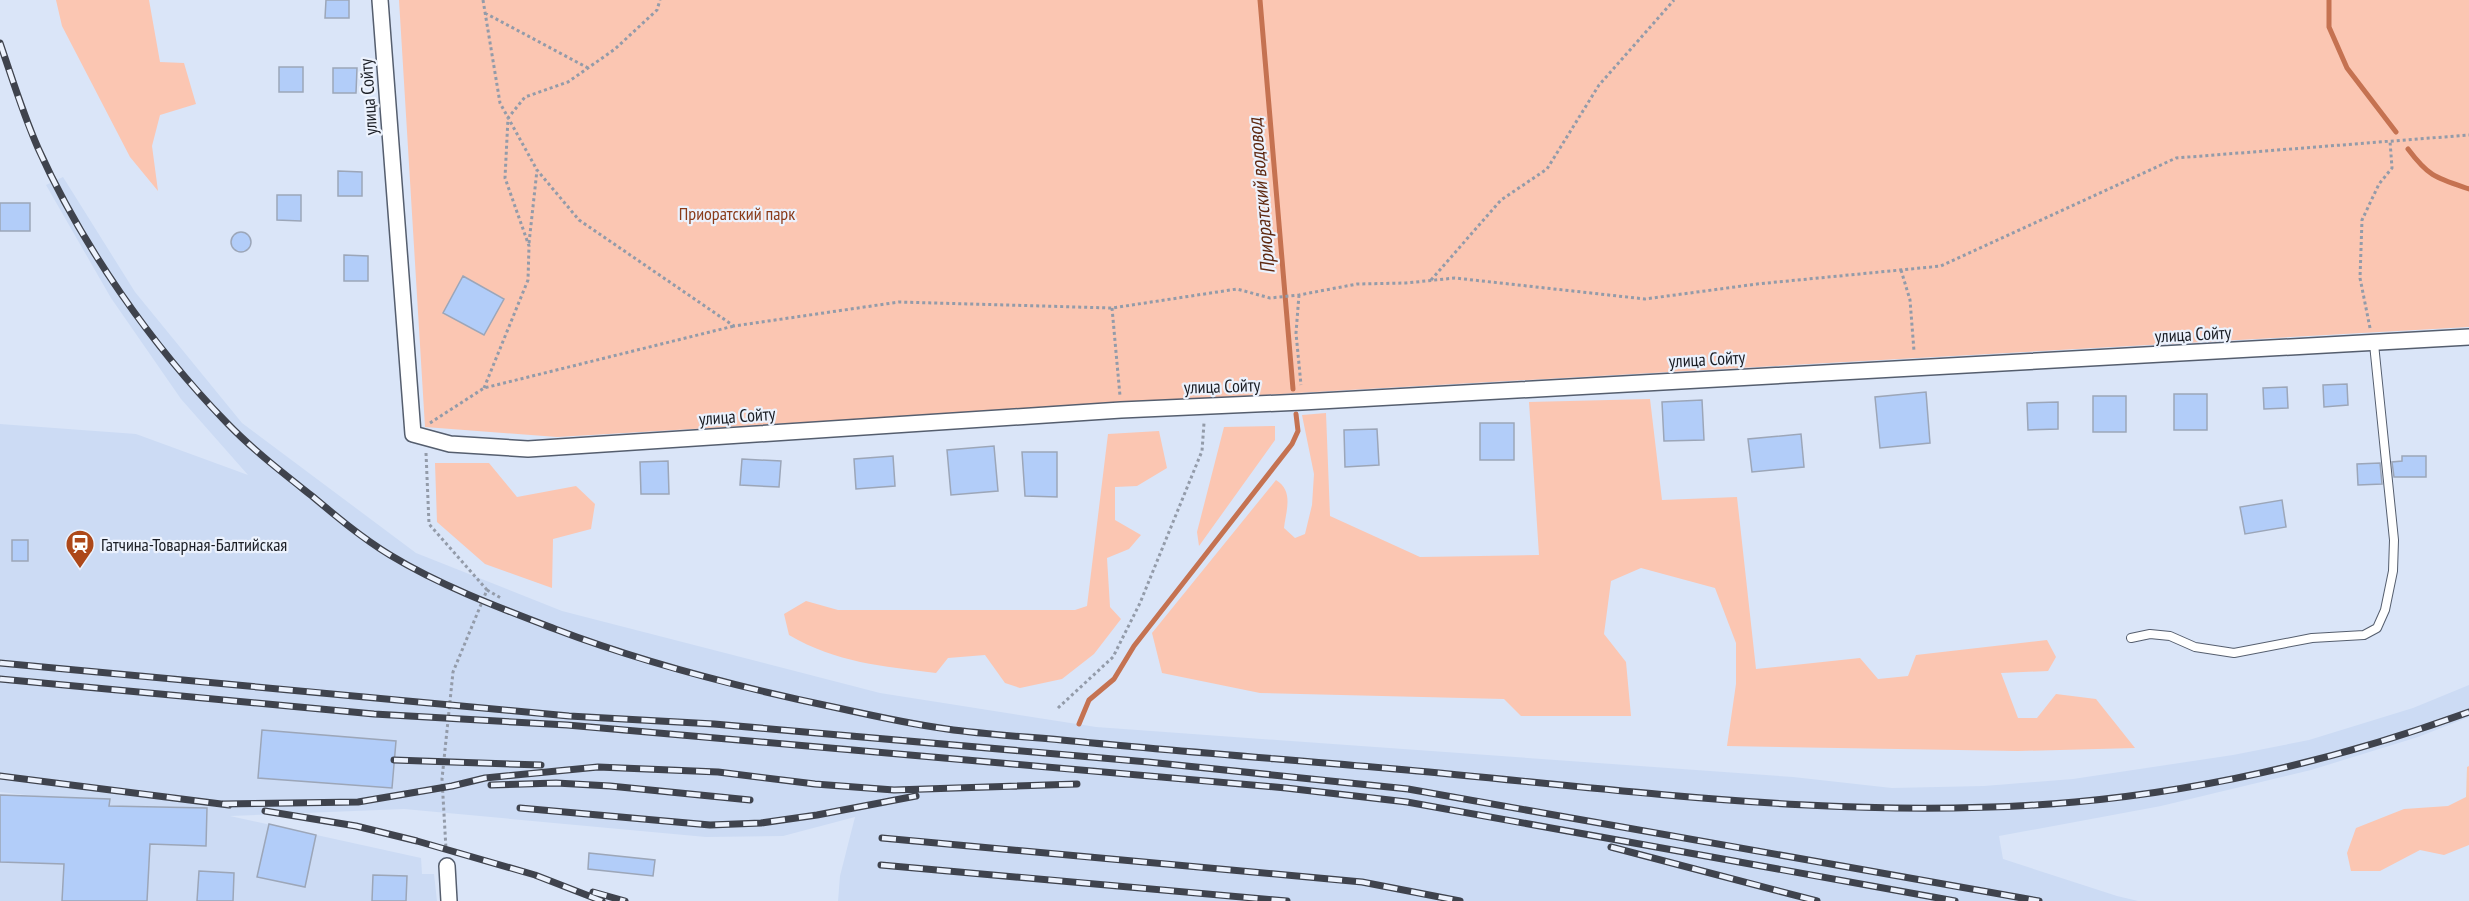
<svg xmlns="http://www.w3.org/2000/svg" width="2469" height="901" font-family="'PT Sans Narrow',sans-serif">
	<rect width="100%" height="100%" fill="#dae5f8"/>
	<path fill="#ccdbf4" d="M63 177 135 292 242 423 416 553 562 611 880 693 1096 727 1793 777 1892 788 1984 786 2073 779 2233 755 2309 740 2413 708 2469 685V717L2418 737 2311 770 2161 806 1999 836 2003 859 2117 896 2138 901H838L840 876 855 817 783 836 706 837 404 809 230 816 421 858 422 874H434L437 901H0V795L35 796 0 792V424L136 434 248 475 181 399 111 298 46 185Z"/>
	<path fill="#fbc6b2" d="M56 0H149L160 62 184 63 196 104 160 115 152 146 158 191 130 157 62 26Z
		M399 0H2469V327L1349 390 557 437 425 427Z
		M1650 399 1662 500 1737 497 1756 669 1860 658 1878 679 1908 676 1916 655 2047 640 2056 657 2048 671 2001 673 2018 718H2037L2056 694 2096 699 2135 748 2018 751 1727 746 1736 684V643L1715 588 1641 568 1611 581 1604 634 1626 662 1631 716H1521L1504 699 1260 693 1162 673 1152 633 1276 480C1294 491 1286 511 1284 528L1295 538 1305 534 1312 505 1314 474 1302 415 1326 413 1330 516 1420 557 1539 555 1529 402Z
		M1275 426V440L1199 546 1197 532 1224 427Z
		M1159 431 1167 468 1137 486 1115 487V520L1141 535 1129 549 1107 558 1110 607 1121 619 1094 654 1062 679 1020 688 1005 683 985 655 948 658 936 673C882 666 837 663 789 635L784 614 806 601 838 610H1075L1087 606 1108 434Z
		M435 463H489L517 497 576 486 595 504 591 529 553 539 552 588 485 564 437 522Z
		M2469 766V845L2444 855 2420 850 2380 871H2351L2347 853 2356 828 2404 809 2448 806 2466 797 2467 767Z"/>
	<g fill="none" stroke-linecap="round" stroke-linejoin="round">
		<path stroke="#c57251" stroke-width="5" d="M1260 0 1293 389
			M2329 0V27L2347 68 2396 132
			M2408 149C2429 177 2436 178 2469 189
			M1079 724 1089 700 1114 679 1134 646 1292 444 1298 431 1296 414"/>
	</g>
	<path fill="#b2cdf9" stroke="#9ca6b8" stroke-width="1.5" d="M326 0H349V18H325Z
		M279 67H303V92H279Z
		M333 68H357L356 93H333Z
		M338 171 362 172V196H338Z
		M277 195H301V221L277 220Z
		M0 203H30V231H0Z
		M231 242a10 10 0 1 1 20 0a10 10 0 1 1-20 0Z
		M344 255 368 256V281H344Z
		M463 276 504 299 484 335 443 313Z
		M2347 384 2348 405 2324 407 2323 385Z
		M2287 387 2288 408 2264 409 2263 388Z
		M1926 392 1930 443 1880 448 1875 397Z
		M2174 394H2207V430H2174Z
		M2093 396H2126V432H2093Z
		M1702 400 1704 440 1664 441 1662 402Z
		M2058 402V429L2028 430 2027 403Z
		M1480 423H1514V460H1480Z
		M1377 429 1379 465 1345 467 1344 430Z
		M1801 434 1804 467 1752 472 1748 439Z
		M994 446 998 491 951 495 947 450Z
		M1022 452H1057V497L1025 496Z
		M893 456 895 486 856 489 854 459Z
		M2402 456H2426V477H2394L2392 462 2402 461Z
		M742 459 781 461 779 487 740 485Z
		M668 461 669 494H641L640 462Z
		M2380 463 2382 484 2358 485 2357 464Z
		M2282 500 2286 527 2245 534 2240 507Z
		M12 540H28V561H12Z
		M262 730 396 741 392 788 258 778Z
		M0 795 110 799 109 806 207 808 206 846 150 844 147 901H62L64 864 0 862Z
		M269 824 316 835 305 887 257 877Z
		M589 853 655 860 653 876 588 869Z
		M199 871 234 873 233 901H197Z
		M373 875 407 876 406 901H372Z"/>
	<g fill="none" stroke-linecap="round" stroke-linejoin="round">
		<g stroke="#555e6e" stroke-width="10">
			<path id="lane" d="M2131 638 2150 634 2170 636 2195 647 2234 653 2312 638 2364 635 2377 628 2385 610 2393 571 2394 540 2374 344"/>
		</g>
		<g stroke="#555e6e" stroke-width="18">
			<path id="street" d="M380 0 413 434 450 444 528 449 1121 410 1302 402 2469 337
				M447 866 449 901"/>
		</g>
		<path stroke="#939ba9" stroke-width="3" stroke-dasharray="3 3" stroke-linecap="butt" d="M483 0 500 103 537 170 579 220 734 326 899 302 1112 308 1237 289 1270 298 1299 295 1357 284 1406 283 1455 278 1645 299 1757 284 1941 266 2176 158 2469 135
			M485 13 588 68
			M529 243 537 170
			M1901 270 1910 300 1914 351
			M1431 280 1501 200 1547 169 1599 85 1674 0
			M1299 295 1296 333 1301 385
			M1112 308 1120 396
			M2370 328 2360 278 2362 220 2379 184 2392 168 2390 141
			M484 388 528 280 529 246 505 178 508 118 525 97 568 82 615 49 657 10 660 0
			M430 423 484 388 734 326
			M426 453 429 524 487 590 453 672 442 779 446 849
			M487 590 501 598
			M1058 708 1113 657 1140 603 1202 451 1204 423"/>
		<use href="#lane" stroke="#fff" stroke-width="8"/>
		<use href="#street" stroke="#fff" stroke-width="15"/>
		<g stroke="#3f434d" stroke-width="7">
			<path id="rail" d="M0 43C12 78 23 114 38 148 82 246 152 346 227 423 253 450 283 473 312 496 337 517 362 538 390 555 441 586 500 608 555 629 647 664 742 688 838 708 874 716 910 724 947 729 989 735 1031 737 1072 741 1184 752 1295 760 1407 770 1627 790 1854 822 2075 802 2210 790 2342 758 2469 712
				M0 663 569 716 714 724 1148 762 1408 789 2039 901
				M0 679 374 714 567 725 1286 788 1407 802 1955 901
				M394 760 541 765
				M0 776 229 805
				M491 785 556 783 610 786 750 800
				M223 804 358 802 452 786 485 778 598 767 718 772 815 784 894 790 1077 784
				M520 808 710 825 761 823 817 815 916 796
				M265 811 356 826 417 841 535 875 602 901
				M882 838 1362 882 1460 901
				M1611 847 1817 901
				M881 865 1287 901
				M593 892 625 901"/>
		</g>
		<use href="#rail" stroke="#ecf2fd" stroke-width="4.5" stroke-dasharray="14" stroke-linecap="butt"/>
	</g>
	<defs>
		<g id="station-pin" transform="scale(1.5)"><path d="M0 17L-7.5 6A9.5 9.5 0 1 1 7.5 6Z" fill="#ad4819" stroke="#ecf2fd"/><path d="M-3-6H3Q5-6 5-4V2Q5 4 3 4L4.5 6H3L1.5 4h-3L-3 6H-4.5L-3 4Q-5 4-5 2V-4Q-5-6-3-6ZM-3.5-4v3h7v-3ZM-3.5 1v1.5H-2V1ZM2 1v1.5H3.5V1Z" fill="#fff"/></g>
	</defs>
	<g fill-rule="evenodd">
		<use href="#station-pin" x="80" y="544"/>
	</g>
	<g text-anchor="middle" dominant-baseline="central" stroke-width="4.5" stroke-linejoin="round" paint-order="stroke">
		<g font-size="18" fill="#1a1d24" stroke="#ecf2fd">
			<text transform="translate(368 97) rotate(-94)">улица Сойту</text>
			<text transform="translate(2193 334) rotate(-3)">улица Сойту</text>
			<text transform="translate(1707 359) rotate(-3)">улица Сойту</text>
			<text transform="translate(1222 386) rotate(-2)">улица Сойту</text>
			<text transform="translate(737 416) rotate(-4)">улица Сойту</text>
		</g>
		<g font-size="18" fill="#893b19" stroke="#ecf2fd">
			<text x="737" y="213">Приоратский парк</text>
		</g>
		<g font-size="18" fill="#1a1d24" stroke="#ecf2fd" text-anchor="start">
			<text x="101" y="544">Гатчина-Товарная-Балтийская</text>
		</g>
		<g font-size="20" font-style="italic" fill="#5e2810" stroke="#ecf2fd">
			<text transform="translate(1261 196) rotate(-95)">Приоратский водовод</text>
		</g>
	</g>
</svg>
